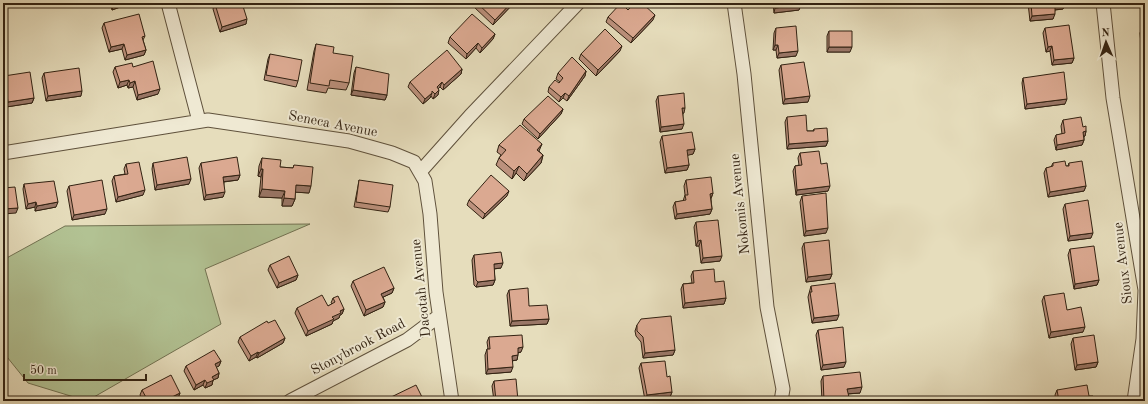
<svg xmlns="http://www.w3.org/2000/svg" width="1148" height="404" font-family="'Old Standard TT',serif">
	<rect width="100%" height="100%" fill="#e6ddbc"/>
	<filter id="stains"><feTurbulence type="fractalNoise" baseFrequency=".005" numOctaves="4"/><feColorMatrix values="0 0 0 0 .2 0 0 0 0 .09 0 0 0 0 .02 0 0 0 .5 -.17"/></filter>
	<radialGradient id="worn" r=".72"><stop offset=".6" stop-color="#630" stop-opacity="0"/><stop offset="1" stop-color="#630" stop-opacity=".3"/></radialGradient>
	<path fill="#b2c293" stroke="#727252" d="M310 224 205 269 221 324 87 401 28 383 3 352V260L65 226Z"/>
	<g fill="none" stroke-linecap="round" stroke-linejoin="round">
		<g stroke="#5f513c" stroke-width="15">
			<path id="minor" d="M168 3 199 121
				M734 3 744 74 767 307 783 389 781 401
				M1103 3 1113 98 1145 290 1143 339 1134 401
				M3 153 208 120 349 141 392 153 414 162 425 181 430 214 436 292 452 401
				M420 172 470 116 578 3
				M290 401 407 340 439 316"/>
		</g>
		<use href="#minor" stroke="#efe9d3" stroke-width="13"/>
	</g>
	<path fill="#bc917d" stroke="#322212" d="M110 3H131L112 10Z
		M215 3H242L246 24 220 32 213 9Z
		M476 3H514L493 25 474 7Z
		M773 3H800L799 10 774 13Z
		M1028 3H1065L1063 9 1055 10 1053 19 1030 21Z
		M628 10 653 20 631 43 606 22 608 17Z
		M104 23 145 36 143 40 146 50 144 55 125 60 122 49 109 52 102 28Z
		M776 28 796 56 777 58 776 50H773L774 33Z
		M1045 28 1074 58 1072 63 1052 65 1050 51 1046 52 1043 33Z
		M1142 28 1145 56H1142L1140 33Z
		M829 31 850 52H827V36Z
		M495 34 493 39 480 53 476 48 466 59 448 43 450 37Z
		M316 44 333 53 349 83 346 90 328 88 326 93 307 90 314 51Z
		M620 51 596 76 579 59 581 54Z
		M270 54 298 81 296 87 264 80 268 59Z
		M781 65 808 102 783 104 779 70Z
		M115 67H133L158 94 137 100 133 87 128 88 127 85 118 88 113 72Z
		M356 67 387 95 385 100 351 95 354 73Z
		M462 69 461 74 443 90 440 87 438 89V95L433 99 431 96 430 98 423 104 408 87 410 82Z
		M586 71 585 76 567 101 563 98 559 102 548 92 549 87 559 83 560 82 556 79 558 73Z
		M44 73 81 96 46 101 42 78Z
		M4 76 34 98 32 103 6 107 3 89V77Z
		M1023 78 1065 104 1025 109 1022 83Z
		M658 96 684 113H683L682 129 660 132 656 101Z
		M563 109 561 114 538 139 522 124 524 119Z
		M787 117 807 131H813L814 129 828 141 826 146 787 149 785 122Z
		M1063 120 1083 127 1086 131 1085 136 1084 137V140L1082 145 1056 150 1054 140 1056 135 1062 134 1061 126Z
		M662 136 695 149 693 154 687 155 689 165 687 170 665 173 660 142Z
		M499 145 539 151 543 155 541 163 524 181 516 173 512 179 496 165 499 158 501 155 497 152Z
		M800 153 821 164 828 191 796 195 793 171 795 166 799 165 798 158Z
		M262 158 280 167 293 168 294 165 309 193 295 192V199L292 206H282V198L259 197 261 177 258 176 259 166Z
		M153 163 189 184 155 190 152 169Z
		M201 163 240 175 238 180 224 182 223 197 204 200 199 168Z
		M1053 163 1066 166H1068L1069 163 1086 186 1084 191 1048 197 1044 173 1046 168 1051 167Z
		M126 164 143 195 116 202 112 181 114 176 125 174 124 169Z
		M359 180 390 207 388 212 354 207 358 186Z
		M686 180 713 193 711 199 712 209 710 214 675 219 673 207 675 202 683 201 685 195 684 186Z
		M24 184 56 207 35 211V207L26 209 23 189Z
		M69 186 105 214 72 220 67 191Z
		M507 196 483 219 467 205 469 200Z
		M802 196 826 233 804 236 800 202Z
		M1065 204 1091 238 1068 241 1063 209Z
		M696 222 720 261 701 263 699 246H696L694 227Z
		M804 243 832 274 830 279 806 282 802 248Z
		M1070 249 1099 280 1097 285 1074 289 1068 255Z
		M474 255 501 268 494 269 495 280 493 285 476 287 474 285 472 260Z
		M270 265 298 275 296 280 277 288 268 270Z
		M693 271 726 298 724 304 683 308 681 289 683 284 692 283 691 276Z
		M353 281 394 288 392 293 383 297 385 302 383 307 364 316 351 286Z
		M811 286 837 320 812 323 808 297Z
		M509 290 529 306 549 319 547 324 510 326 507 295Z
		M1044 296 1067 310 1083 332 1049 338 1042 301Z
		M333 298 344 309 342 314 340 315 339 318 333 321 332 324 306 336 295 313 297 308 328 306 332 304 331 303Z
		M637 325 675 350 673 355 643 358 641 342 636 336 635 331Z
		M818 330 844 367 821 370 816 335Z
		M240 337 285 338 283 343 257 358 256 357 249 361 238 342Z
		M489 337 521 352 518 353 517 360 512 361 511 372 486 374 485 355 487 349H488L487 342Z
		M1073 338 1098 362 1096 367 1075 370 1071 344Z
		M221 361 219 366 216 367 219 373 218 378 213 380 212 385 205 388 203 385 194 390 184 371 186 366Z
		M641 363 672 392 670 397 645 400 639 368Z
		M823 376 860 393 848 394 850 401H822L821 381Z
		M494 381 518 401H494L492 386Z
		M142 390 180 393 178 398 172 401H143L140 395Z
		M1057 390 1094 401H1056L1055 395Z"/>
	<path fill="#997666" stroke="#322212" d="M118 3H131L112 10 114 4Z
		M511 3H514L493 25 495 20Z
		M1065 4 1063 9 1053 10 1055 5Z
		M801 5 799 10 774 13 775 8Z
		M1055 14 1053 19 1030 21 1032 16Z
		M655 15 653 20 631 43 633 38Z
		M247 19 246 24 220 32 222 27Z
		M495 34 493 39 480 53 482 48Z
		M478 43 476 48 466 59 467 54Z
		M124 44 122 49 109 52 111 47Z
		M775 45H778L776 50H773Z
		M622 46 620 51 596 76 598 70Z
		M1052 46 1050 51 1046 52 1048 47Z
		M829 47H852L850 52H827Z
		M146 50 144 55 125 60 127 55Z
		M798 51 796 56 777 58 779 53Z
		M1144 51H1145V56H1142Z
		M1074 58 1072 63 1052 65 1054 60Z
		M462 69 461 74 443 90 444 85Z
		M586 71 585 76 567 101 569 96Z
		M129 80 127 85 118 88 120 82Z
		M135 81 133 87 128 88 130 83Z
		M442 82 440 87 435 92 437 87Z
		M160 89 158 94 137 100 138 95Z
		M353 90 387 95 385 100 351 95Z
		M439 90 438 95 433 99 435 94Z
		M82 91 81 96 46 101 48 96Z
		M432 93 430 98 423 104 425 99Z
		M565 93 563 98 559 102 561 97Z
		M810 96 808 102 783 104 785 99Z
		M34 98 32 103 6 107 8 102Z
		M1067 99 1065 104 1025 109 1027 104Z
		M682 108H685L684 113H680Z
		M563 109 561 114 538 139 540 134Z
		M684 124 682 129 660 132 661 127Z
		M1086 131 1085 136 1081 137 1083 132Z
		M1084 140 1082 145 1056 150 1057 145Z
		M828 141 826 146 787 149 789 144Z
		M542 144 539 151 534 157 537 150Z
		M695 149 693 154 685 156 687 150Z
		M543 155 541 163 524 181 527 174Z
		M689 165 687 170 665 173 667 168Z
		M519 166 516 173 512 179 514 171Z
		M261 169H263L261 177 258 176Z
		M240 175 238 180 221 182 223 177Z
		M191 179 189 184 155 190 157 185Z
		M296 185 311 186 309 193 293 192Z
		M830 186 828 191 796 195 797 190Z
		M1086 186 1084 191 1048 197 1050 192Z
		M262 189 285 191 282 198 259 197Z
		M145 190 143 195 116 202 118 197Z
		M509 191 507 196 483 219 485 214Z
		M225 192 223 197 204 200 206 195Z
		M713 193 711 198 708 199 710 194Z
		M284 198 295 199 292 206H282Z
		M36 202 35 207 26 209 28 204Z
		M58 202 56 207 35 211 37 206Z
		M18 208 16 213 3 214V209Z
		M107 209 105 214 72 220 74 215Z
		M712 209 710 214 675 219 677 214Z
		M828 228 826 233 804 236 806 231Z
		M1093 233 1091 238 1068 241 1070 236Z
		M701 240 699 246H696L698 241Z
		M722 256 720 261 701 263 703 258Z
		M503 263 501 268 492 269 494 264Z
		M832 274 830 279 806 282 808 277Z
		M298 275 296 280 277 288 279 283Z
		M495 280 493 285 476 287 478 282Z
		M1099 280 1097 285 1074 289 1075 284Z
		M394 288 392 293 379 299 381 294Z
		M726 298 724 304 683 308 685 303Z
		M385 302 383 307 364 316 366 310Z
		M344 309 342 314 340 315 339 318 333 321 332 324 306 336 308 331Z
		M839 315 837 320 812 323 814 318Z
		M549 319 547 324 510 326 512 321Z
		M1085 327 1083 332 1049 338 1051 332Z
		M285 338 283 343 257 358 259 353Z
		M523 347 521 352 516 353 518 348Z
		M675 350 673 355 643 358 645 353Z
		M258 352 256 357 249 361 251 356Z
		M518 355 517 360 510 361 512 356Z
		M221 361 219 366 213 369 215 364Z
		M846 362 844 367 821 370 823 365Z
		M1098 362 1096 367 1075 370 1077 365Z
		M513 367 511 372 486 374 488 369Z
		M219 373 218 378 213 380 212 385 205 388 207 383 212 377Z
		M205 380 203 385 194 390 196 385Z
		M862 387 860 393 845 394 847 389Z
		M672 392 670 397 645 400 647 395Z
		M180 393 178 398 172 401H164Z"/>
	<path fill="#dba991" stroke="#322212" d="M216 3H242L247 19 222 27 215 4Z
		M477 3H511L495 20Z
		M621 3 628 10 634 3H642L655 15 633 38 608 17Z
		M775 3H800L801 5 775 8Z
		M1031 3H1065V4L1055 5V14L1032 16Z
		M139 14 145 36 142 37 146 50 127 55 124 44 111 47 104 23Z
		M472 14 495 34 482 48 478 43 467 54 450 37Z
		M1069 25 1074 58 1054 60 1052 46 1048 47 1045 28Z
		M796 26 798 51 779 53 778 45H775L776 28Z
		M1142 28H1145V51H1144Z
		M605 29 622 46 598 70 581 54Z
		M829 31H852V47H829Z
		M316 44 334 47 333 53 353 56 349 83 330 80 329 86 310 83Z
		M447 50 462 69 444 85 442 82 437 87 439 90 435 94 432 91V93L425 99 410 82Z
		M270 54 302 60 298 81 266 75Z
		M572 57 586 71 569 96 565 93 561 97 549 87 555 80 559 83 563 78 558 73Z
		M153 61 160 89 138 95 135 81 130 83 129 80 120 82 115 67 132 63 133 67Z
		M804 62 810 96 785 99 781 65Z
		M356 67 389 74 387 95 353 90Z
		M79 68 82 91 48 96 44 73Z
		M30 72 34 98 8 102 4 76Z
		M1064 72 1067 99 1027 104 1023 78Z
		M684 93 685 108H682L684 124 661 127 658 96Z
		M548 96 563 109 540 134 524 119Z
		M806 115 807 131H814V129L827 128 828 141 789 144 787 117Z
		M1081 117 1083 127 1086 126V131L1083 132 1084 140 1057 145 1056 135 1065 133 1063 120Z
		M520 125 542 144 537 150 543 155 527 174 519 166 514 171 499 158 506 150 499 145Z
		M692 132 695 149 687 150 689 165 667 168 662 136Z
		M819 151 821 164 827 163 830 186 797 190 795 166 802 165 800 153Z
		M187 157 191 179 157 185 153 163Z
		M237 157 240 175 223 177 225 192 206 195 201 163Z
		M262 158 281 160 280 167 293 168 294 165 313 167 311 186 296 185 295 199 284 198 285 191 262 189 263 169H261Z
		M1065 161 1066 166H1069V163L1082 161 1086 186 1050 192 1046 168 1053 166V163Z
		M139 162 145 190 118 197 114 176 128 174 126 164Z
		M491 175 509 191 485 214 469 200Z
		M711 177 713 193 710 194 712 209 677 214 675 202 686 200 685 195H688L686 180Z
		M102 180 107 209 74 215 69 186Z
		M359 180 393 185 390 207 356 202Z
		M54 181 58 202 37 206 36 202 28 204 24 184Z
		M15 187 18 208 3 209V188Z
		M826 193 828 228 806 231 802 196Z
		M1088 200 1093 233 1070 236 1065 204Z
		M718 220 722 256 703 258 701 240 698 241 696 222Z
		M829 240 832 274 808 277 804 243Z
		M1094 246 1099 280 1075 284 1070 249Z
		M501 252 503 263 494 264 495 280 478 282 476 280 474 255Z
		M289 256 298 275 279 283 270 265Z
		M384 267 394 288 381 294 385 302 366 310 353 281Z
		M714 269 715 282 724 281 726 298 685 303 683 284 694 283 693 271Z
		M835 283 839 315 814 318 810 292H812L811 286Z
		M528 288 529 306 547 305 549 319 512 321 509 290Z
		M1064 293 1067 310 1081 307 1085 327 1051 332 1044 296Z
		M322 295 328 306 335 302 333 298 338 296 344 309 340 311 341 313 332 317 334 319 308 331 297 308Z
		M671 316 675 350 645 353 643 337 637 331V325L641 319Z
		M275 320 285 338 259 353 258 352 251 356 240 337 267 321 268 323Z
		M843 327 846 362 823 365 818 330Z
		M522 335 523 347 518 348V355L512 356 513 367 488 369 487 349H490L489 337Z
		M1094 335 1098 362 1077 365 1073 338Z
		M214 350 221 361 215 364 219 373 212 377 214 380 207 383 205 380 196 385 186 366Z
		M665 361 667 377 670 376 672 392 647 395 641 363Z
		M860 372 862 387 847 389 850 401H824L823 376Z
		M171 375 180 393 164 401H148L142 390Z
		M516 379 518 401H496L494 381Z
		M416 385 424 401H385V400Z
		M1087 385 1089 396H1093L1094 401H1059L1057 390Z"/>
	<g text-anchor="middle" dominant-baseline="central" stroke-width="4" stroke-linejoin="round" paint-order="stroke">
		<g font-size="14" fill="#322212" stroke="#efe9d3">
			<text transform="translate(333 124) rotate(11)">Seneca Avenue</text>
			<text transform="translate(740 204) rotate(-96)">Nokomis Avenue</text>
			<text transform="translate(1123 263) rotate(-97)">Sioux Avenue</text>
			<text transform="translate(421 288) rotate(-96)">Dacotah Avenue</text>
			<text transform="translate(358 347) rotate(-28)">Stonybrook Road</text>
		</g>
	</g>
	<rect width="1148" height="404" fill="none" stroke="#e6ddbc" stroke-width="16"/>
	<rect x="4" y="4" width="1140" height="396" fill="none" stroke="#322212" stroke-width="2"/>
	<rect x="8" y="8" width="1132" height="388" fill="none" stroke="#322212"/>
	<g transform="translate(1106 42) rotate(358)" stroke="#efe9d3" stroke-width="3" paint-order="stroke">
	<path d="M0-3L7 15L0 10L-7 15Z" fill="#322212"/>
	<text y="-6" font-size="11" font-weight="bold" text-anchor="middle" fill="#322212">N</text>
	</g>
	<path d="M24 374v6h122v-6" fill="none" stroke="#322212" stroke-width="2"/>
	<text x="30" y="374" font-size="12" fill="#322212" stroke="#efe9d3" stroke-width="3" paint-order="stroke">50 m</text>
	<rect width="100%" height="100%" filter="url(#stains)"/>
	<rect width="100%" height="100%" fill="url(#worn)"/>
</svg>
